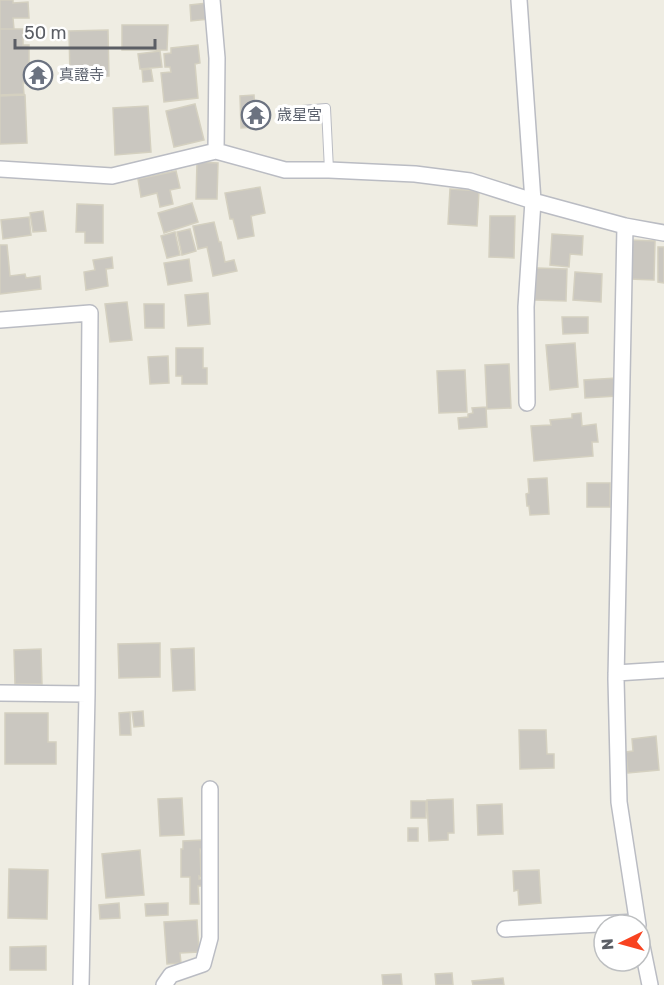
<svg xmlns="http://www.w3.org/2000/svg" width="664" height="985" font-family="Rubik,'Noto Sans JP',sans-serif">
	<rect width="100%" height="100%" fill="#efede3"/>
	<path fill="#cac7c0" stroke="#d4d0c0" stroke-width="1.5" d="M0 0H13V3L28 2 29 18H13L14 29H0Z
		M207 3 209 19 191 21 190 5Z
		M122 25H168L167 50H122Z
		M0 29H23V45H29V67H34V83H23L24 94 0 95Z
		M108 30 109 76 70 77 69 31Z
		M198 45 200 63 195 64 198 98 164 102 161 73 171 72 170 67H165L164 54 171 53V48Z
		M160 51 162 67 140 69 138 54Z
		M151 69 153 81 143 82 142 70Z
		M25 95 27 143 0 144V96Z
		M254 95 256 127 241 128 240 96Z
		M195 104 204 140 174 147 166 111Z
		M148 106 151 152 115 155 113 108Z
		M197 162 218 163 217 199H196Z
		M176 171 180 188 170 190 173 204 160 207 157 193 141 197 138 179Z
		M260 187 265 213 251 216 254 236 238 239 233 219H230L225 193Z
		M450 189 479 191 477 226 448 224Z
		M192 203 198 222 164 233 158 213Z
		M77 204 103 205V243H85V232H76Z
		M43 211 46 231 33 232 30 213Z
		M490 216H515L514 258 489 257Z
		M29 217 31 235 3 239 1 220Z
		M214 222 219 242H221L225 262 234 260 237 271 213 276 207 247 198 249 193 226Z
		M190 229 196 251 182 255 177 232Z
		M175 232 180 255 167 258 161 236Z
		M552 234 583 236 582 255 570 254 569 267 550 265Z
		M629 240 655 241 654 280 629 279Z
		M0 245H7L10 276 25 274 26 278 40 276 41 289 0 294Z
		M658 247H664V283L658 282Z
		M112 257 113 268 106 269 108 286 86 290 84 272 95 270 93 260Z
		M189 259 192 281 168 285 164 263Z
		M536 268 567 269 566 301 535 300Z
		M575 272 602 274 601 302 573 300Z
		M208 293 210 324 188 326 185 295Z
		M127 302 132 340 110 342 105 304Z
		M144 304H164V328H145Z
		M562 317H588V333L563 334Z
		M575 343 578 387 550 390 546 345Z
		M176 348H203V368H207V384H182V376H176Z
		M168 356 169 383 150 384 148 357Z
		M509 364 511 408 487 409 485 365Z
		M465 370 467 412 439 413 437 371Z
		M616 378 617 396 585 398 584 380Z
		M486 407 487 427 459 429 458 418 468 417V414L473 413 472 408Z
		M581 413 582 426 596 424 598 442H592L593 456 534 461 531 426 551 425 550 420 572 418V414Z
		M547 478 549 514 530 515 529 506H527L526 494 529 493 528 479Z
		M587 483H610V507H587Z
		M160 643V677L119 678 118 644Z
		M194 648 195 690 173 691 171 649Z
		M41 649 42 684H15L14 650Z
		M143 711 144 726 134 727 132 712Z
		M130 712 131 735H120L119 713Z
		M5 713H48V742H56V764H5Z
		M519 730H546L547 754H554V768L520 769Z
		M656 736 659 770 628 773 626 752 633 751 632 739Z
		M182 798 184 835 160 836 158 799Z
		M453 799 454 833H448V840L429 841 427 800Z
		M411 801H426V818H411Z
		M502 804 503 834 478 835 477 805Z
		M408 828H418V841H408Z
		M202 840V849H200L201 877 199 876V879H205V886H198L199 904H190V877H181V849H183V841Z
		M140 850 144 895 106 898 102 854Z
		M9 869 48 870 47 919 8 918Z
		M539 870 541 903 519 905 518 890 514 891 513 871Z
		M119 903 120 918 100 919 99 905Z
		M168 903V915L146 916 145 904Z
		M197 920 199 952 180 953 181 963 167 964 164 922Z
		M46 946V970H10V947Z
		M452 973 453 985H436L435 974Z
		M401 974 402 985H383L382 975Z
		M503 978 504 985H473L472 981Z"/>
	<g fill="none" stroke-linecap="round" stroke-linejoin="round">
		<g stroke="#babcc3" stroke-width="10">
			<path id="service" d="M302 110 326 108 329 170"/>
		</g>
		<g stroke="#babcc3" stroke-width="18">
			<path id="minor" d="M212 0 217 58 216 151
				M519 0 533 201 526 307 527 403
				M0 169 112 176 216 151 285 170H329L415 174 470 181 533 201 625 226 664 233
				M625 226 616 679 619 802 638 925
				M0 320 90 313 87 694 81 985
				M616 673 664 670
				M0 693 87 694
				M505 929 637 922
				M640 936 650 985
				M164 985 171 975 203 964 210 938V789"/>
		</g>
		<use href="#service" stroke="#fff" stroke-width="8"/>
		<use href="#minor" stroke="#fff" stroke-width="15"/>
	</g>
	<defs>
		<g id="temple-ring" transform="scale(1.5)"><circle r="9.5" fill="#fff" stroke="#6b7280" stroke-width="1.5"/><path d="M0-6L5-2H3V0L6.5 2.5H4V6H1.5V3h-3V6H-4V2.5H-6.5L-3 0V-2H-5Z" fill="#6b7280"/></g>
	</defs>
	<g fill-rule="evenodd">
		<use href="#temple-ring" x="38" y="75"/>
		<use href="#temple-ring" x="256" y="115"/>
	</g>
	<g text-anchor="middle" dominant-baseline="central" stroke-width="6" stroke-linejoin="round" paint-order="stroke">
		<g font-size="15" fill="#5b616d" stroke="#fff" text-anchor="start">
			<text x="59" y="75">真證寺</text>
			<text x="277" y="115">歳星宮</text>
		</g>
	</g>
	<g transform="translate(622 943) rotate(265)"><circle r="28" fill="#ffffff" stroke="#bdbfc1" stroke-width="1.5"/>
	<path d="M0-4.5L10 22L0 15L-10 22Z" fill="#f84320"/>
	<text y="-9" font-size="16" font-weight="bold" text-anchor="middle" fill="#5b5e65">N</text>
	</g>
	<path d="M15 39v9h140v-9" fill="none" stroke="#5b5e65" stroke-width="3"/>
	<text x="24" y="39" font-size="18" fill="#5b5e65" stroke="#ffffff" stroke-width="4.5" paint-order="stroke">50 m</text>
</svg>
